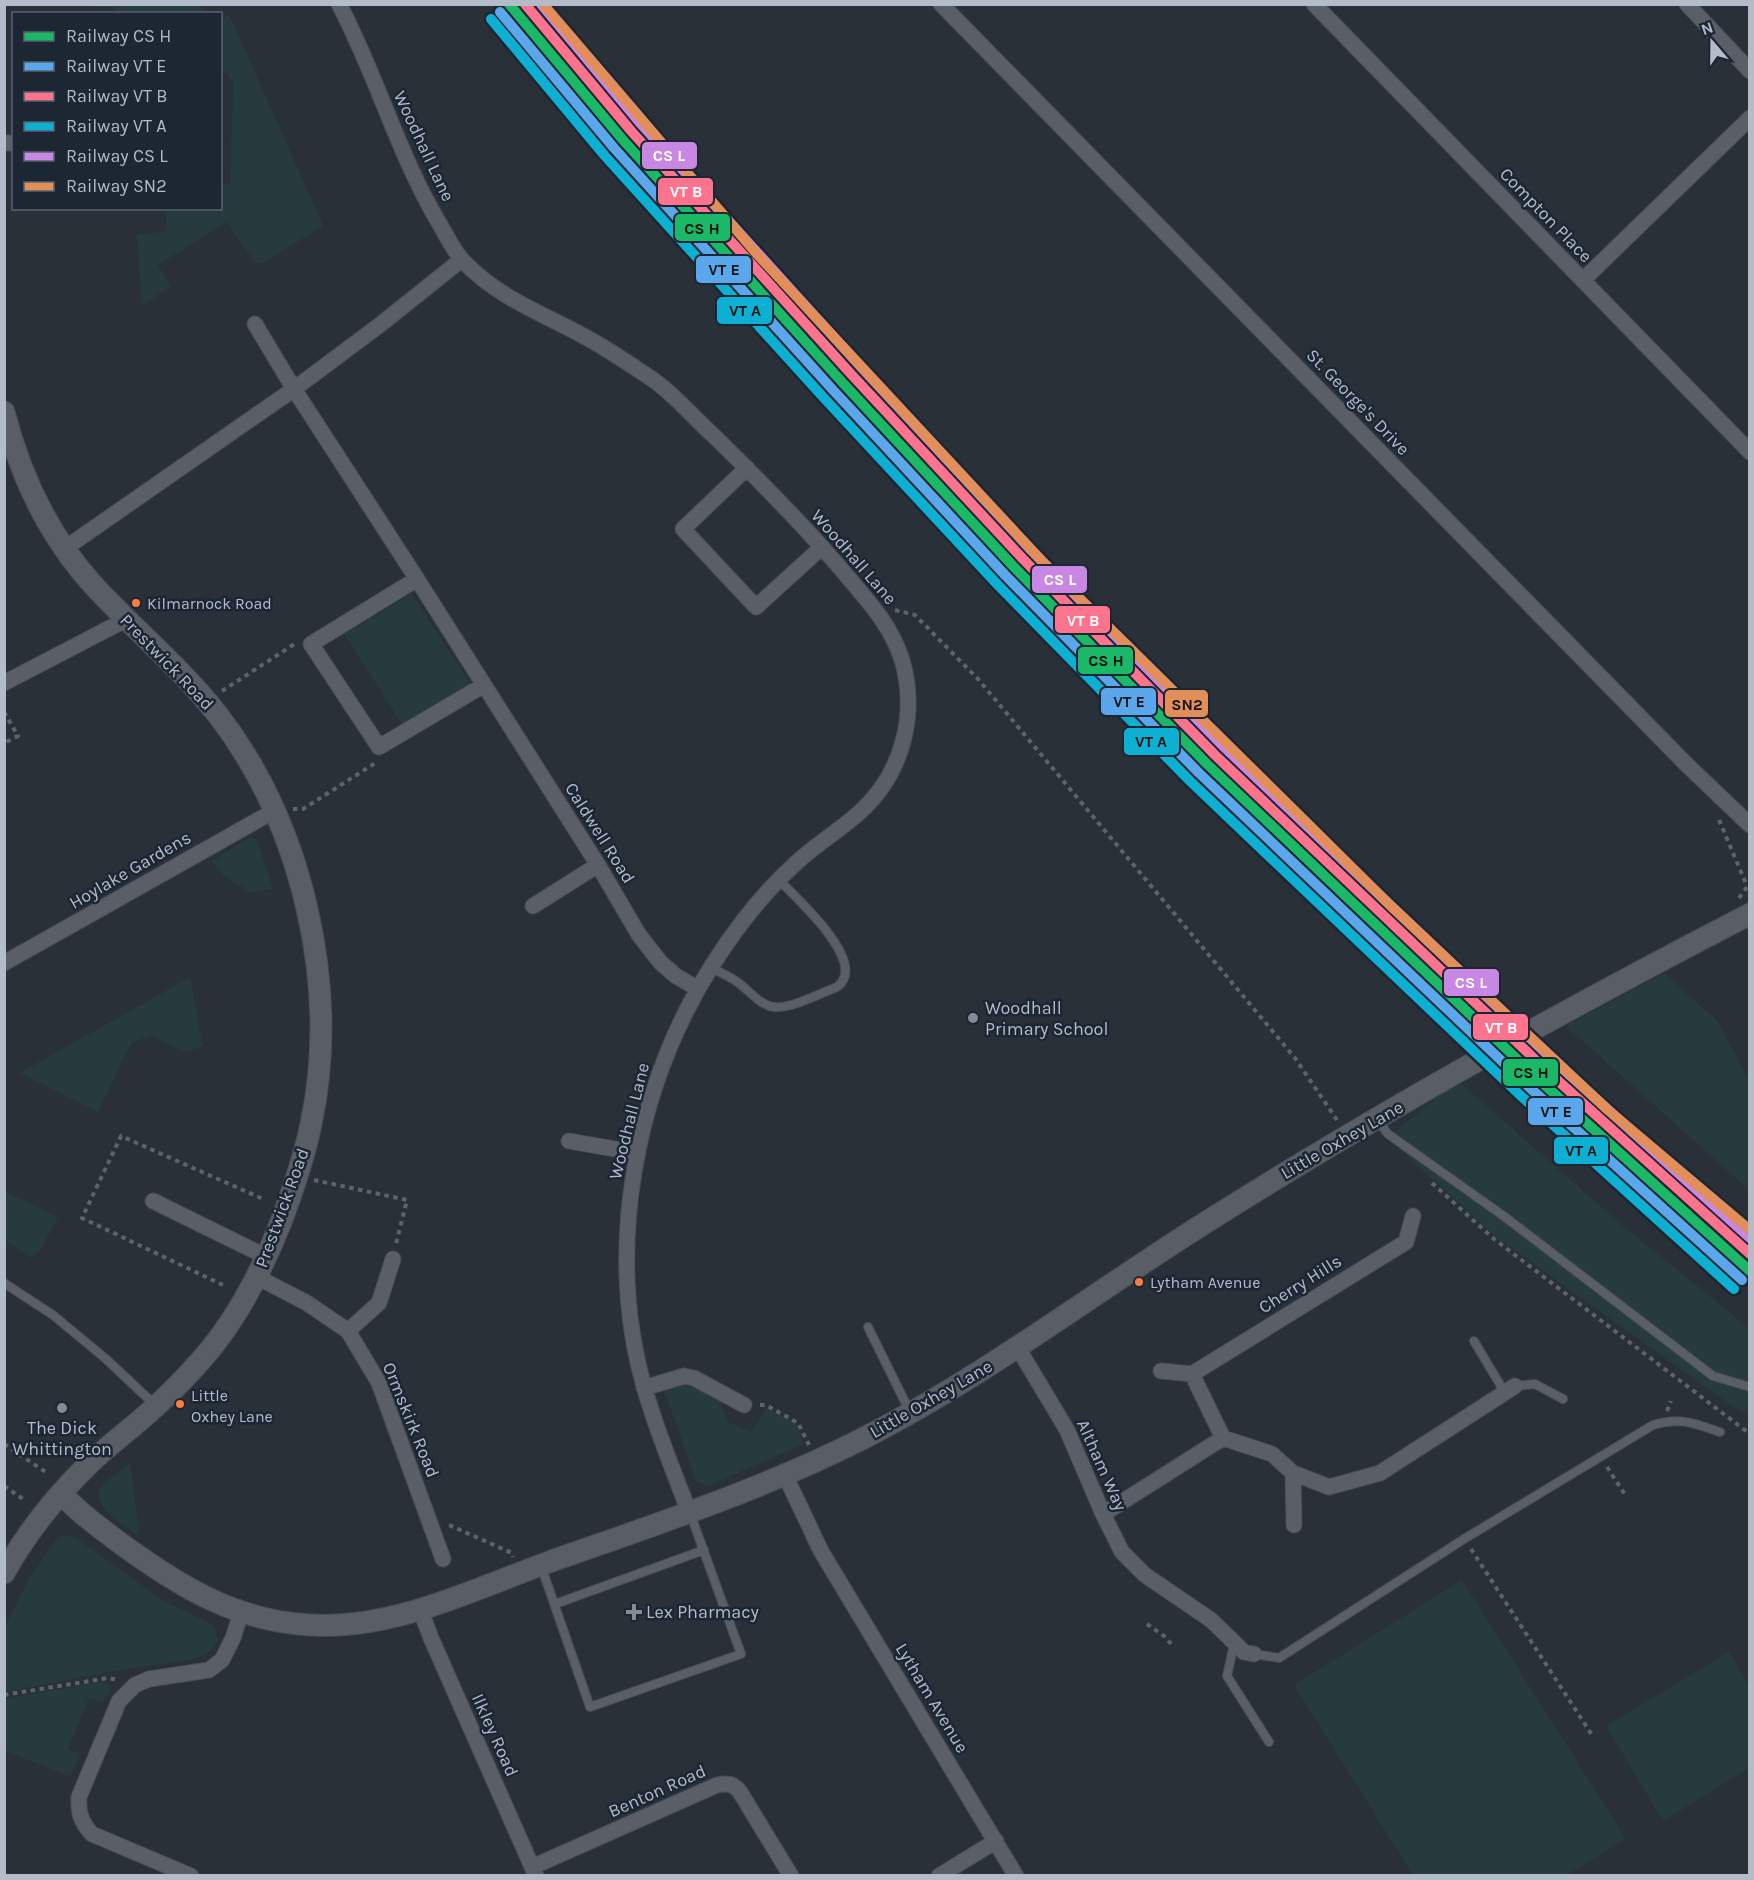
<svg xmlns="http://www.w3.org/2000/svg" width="1754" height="1880" font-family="Karla,sans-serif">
	<rect width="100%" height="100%" fill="#2a3038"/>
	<path fill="#273a3e" d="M90 5H200L206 13H115V7H91Z
		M229 14 323 226 262 263H255L227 222 158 265 171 286 142 306 137 235 166 231V209L220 208 221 185 230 184 233 83 228 73H220L221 19Z
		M412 594 472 686 404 727 344 634Z
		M251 837 257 840 273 888 251 893 223 875 211 861Z
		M1664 973 1718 1022 1749 1082V1190L1566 1026Z
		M190 977 203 1046 186 1052 151 1036 131 1043 98 1112 20 1073Z
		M1457 1080 1623 1226 1749 1328V1414L1736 1409 1495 1236 1388 1138Z
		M4 1191 58 1217 42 1248 31 1258 5 1240Z
		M688 1382 719 1399 728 1422 752 1432 766 1408 795 1423 804 1444 707 1486 696 1481 664 1390 670 1386Z
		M130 1463 139 1531 138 1534C126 1530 92 1504 100 1489 105 1481 122 1470 130 1463Z
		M64 1535 78 1539 162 1600 213 1625 218 1640C212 1652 202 1657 190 1660L120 1670 5 1692V1627L29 1579 58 1537Z
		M1462 1580 1626 1839 1567 1875H1413L1294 1685Z
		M1729 1652 1749 1686V1768L1663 1821 1606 1726Z
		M102 1681 109 1684 111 1690 102 1702 89 1698 68 1749 80 1754 71 1777 5 1751V1699Z"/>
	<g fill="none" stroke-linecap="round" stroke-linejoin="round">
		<g stroke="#484c53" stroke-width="10">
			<path id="lane" d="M711 967C719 972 728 976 736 981 748 989 759 1005 774 1007 791 1009 821 993 837 987 870 963 796 898 779 880
				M1377 1120 1388 1134 1505 1217 1713 1376 1750 1387
				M4 1283 53 1315 106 1359 155 1405
				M868 1327 910 1412
				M1474 1341 1505 1393
				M1515 1386 1535 1384 1563 1399
				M541 1566 590 1707 741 1654 690 1513
				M555 1604 704 1550
				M1234 1644 1227 1676 1269 1742
				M1254 1654 1279 1658 1464 1539 1653 1425C1680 1417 1694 1423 1720 1432"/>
		</g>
		<g stroke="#484c53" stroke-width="17">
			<path id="street" d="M339 4C377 76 398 154 439 223 447 236 454 252 464 262 501 300 545 314 589 339 611 351 631 365 652 379 674 394 693 417 713 435 759 480 805 526 847 576 869 602 892 627 902 660 918 715 902 774 860 812 839 831 815 845 795 864 763 893 736 928 713 964 635 1087 604 1249 645 1390 657 1432 674 1472 689 1512
				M941 4 1685 763 1750 825
				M1314 4 1750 452
				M1687 4 1750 71
				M4 143H14
				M1583 280 1750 118
				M255 324 294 389 417 579 598 865 639 935 661 963 676 976 698 989
				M747 468 683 529 756 607 822 547
				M64 549 294 389 381 324 461 260
				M417 579 311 644 379 747 484 685
				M4 683 127 619
				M533 906 598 865
				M4 963 274 811
				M569 1141 638 1153
				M153 1201 267 1257
				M257 1277 307 1303 348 1331 379 1383 443 1559
				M348 1331 379 1303 393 1259
				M1018 1348 1067 1430 1103 1514 1122 1552 1145 1575 1211 1620 1244 1652 1254 1654
				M1161 1371 1192 1374
				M644 1388 684 1376 694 1378 744 1405
				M1223 1438 1192 1374 1406 1242 1413 1216
				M1293 1473 1294 1525
				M785 1475 821 1551 1016 1876
				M1103 1514 1223 1438 1272 1454 1293 1473 1329 1487 1380 1473 1515 1386
				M420 1609 431 1638 536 1876
				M532 1867 717 1785C727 1783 733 1783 740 1792L791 1876
				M191 1876 92 1834C81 1822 78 1813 79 1797L119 1701 135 1685 149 1679 209 1670 222 1660 233 1638 241 1613
				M939 1876 996 1841"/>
		</g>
		<g stroke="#484c53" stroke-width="23">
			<path id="secondary" d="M4 412C21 478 49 537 95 587 135 630 181 668 218 715 303 826 340 987 311 1124 304 1158 293 1190 281 1222 262 1270 238 1318 203 1358 188 1375 172 1392 155 1407 134 1427 109 1444 88 1465 56 1496 26 1534 4 1573
				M62 1494C79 1513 99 1527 120 1543 179 1586 235 1621 310 1625 393 1630 472 1590 549 1562 654 1525 761 1490 860 1440 986 1376 1097 1290 1216 1216 1389 1107 1568 1008 1750 914"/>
		</g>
		<path stroke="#5d636a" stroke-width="4" stroke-dasharray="4.5 4.5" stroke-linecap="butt" d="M895 610 915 615 978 679 1295 1058 1337 1120
			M222 691 296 643
			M4 712 18 736 4 743
			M293 809H303L377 762
			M1719 820 1747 886
			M1739 898 1750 883
			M314 1180 407 1200 396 1244
			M1432 1183 1494 1239 1750 1434
			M223 1285 82 1218 121 1136 263 1199
			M760 1405H766L798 1423 809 1445
			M1667 1411 1671 1401
			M4 1444 47 1473
			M1607 1467 1626 1496
			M4 1486 23 1499
			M449 1525 512 1553 513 1557
			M1471 1549 1592 1735
			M1147 1624 1164 1636 1173 1646
			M4 1695 108 1678 117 1680"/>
		<use href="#lane" stroke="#5a5e66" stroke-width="8"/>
		<use href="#street" stroke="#5a5e66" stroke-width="15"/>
		<use href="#secondary" stroke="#595d64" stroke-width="21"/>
		<g stroke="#1d2633" stroke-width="15">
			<path id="rail-1" d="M509 4 623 140 842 382 1014 567 1207 764 1537 1078 1750 1271"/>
		</g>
		<g stroke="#1d2633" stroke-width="15">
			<path id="rail-2" d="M500 12 614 148 833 390 1005 575 1199 773 1529 1087 1742 1280"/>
		</g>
		<g stroke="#1d2633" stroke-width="15">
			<path id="rail-3" d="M525 4 632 132 851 374 1023 559 1215 755 1545 1069 1750 1254"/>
		</g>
		<g stroke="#1d2633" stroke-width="15">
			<path id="rail-4" d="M491 19 605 156 824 398 997 584 1190 781 1520 1095 1734 1289"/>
		</g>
		<g stroke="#1d2633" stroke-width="15">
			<path id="rail-5" d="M541 4 641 124 860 366 1031 550 1224 747 1553 1060 1750 1238"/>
		</g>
		<g stroke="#1d2633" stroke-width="15">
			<path id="rail-6" d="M543 4 756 253 1042 561 1392 907 1608 1110 1750 1230"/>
		</g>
		<use href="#rail-1" stroke="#1ab867" stroke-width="10"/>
		<use href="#rail-2" stroke="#5aa8eb" stroke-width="10"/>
		<use href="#rail-3" stroke="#fc738d" stroke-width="10"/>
		<use href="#rail-4" stroke="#0dafd3" stroke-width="10"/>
		<use href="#rail-5" stroke="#c787e3" stroke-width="10"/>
		<use href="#rail-6" stroke="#e18e5b" stroke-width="10"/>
	</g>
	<g fill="#f77d43" stroke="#1d2633" stroke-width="2">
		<circle cx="136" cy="603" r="5"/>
		<circle cx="1139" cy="1282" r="5"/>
		<circle cx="180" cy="1404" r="5"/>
	</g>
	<g fill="#848b96" stroke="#1d2633" stroke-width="2">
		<circle cx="973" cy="1018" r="6"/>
		<circle cx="62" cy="1408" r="6"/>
		<path d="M631 1603h6v6h6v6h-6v6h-6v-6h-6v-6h6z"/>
	</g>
	<g text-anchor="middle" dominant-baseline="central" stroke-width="5" stroke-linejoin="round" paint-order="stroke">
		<g font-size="16" fill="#b4bcc9" stroke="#1d2633" text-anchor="start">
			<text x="147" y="603">Kilmarnock Road</text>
			<text x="1150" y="1282">Lytham Avenue</text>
			<text x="191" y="1395">Little<tspan x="191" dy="21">Oxhey Lane</tspan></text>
		</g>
		<g font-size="18" fill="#b4bcc9" stroke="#1d2633">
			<text transform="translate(424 146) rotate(65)">Woodhall Lane</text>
			<text transform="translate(1546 215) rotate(46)">Compton Place</text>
			<text transform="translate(1358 402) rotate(46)">St. George's Drive</text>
			<text transform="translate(854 557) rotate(49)">Woodhall Lane</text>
			<text transform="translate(167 662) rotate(46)">Prestwick Road</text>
			<text transform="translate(600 833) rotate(58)">Caldwell Road</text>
			<text transform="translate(130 870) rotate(-30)">Hoylake Gardens</text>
			<text transform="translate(629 1121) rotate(-76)">Woodhall Lane</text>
			<text transform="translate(1342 1140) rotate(-30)">Little Oxhey Lane</text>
			<text transform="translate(282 1208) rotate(-70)">Prestwick Road</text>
			<text transform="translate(1300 1284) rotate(-32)">Cherry Hills</text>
			<text transform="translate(931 1399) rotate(-30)">Little Oxhey Lane</text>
			<text transform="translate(411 1420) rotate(68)">Ormskirk Road</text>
			<text transform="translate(1102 1465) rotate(66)">Altham Way</text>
			<text transform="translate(932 1698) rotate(59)">Lytham Avenue</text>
			<text transform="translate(495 1735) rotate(66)">Ilkley Road</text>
			<text transform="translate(657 1791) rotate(-24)">Benton Road</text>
		</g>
		<g font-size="18" fill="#b4bcc9" stroke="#1d2633" text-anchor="start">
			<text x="985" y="1008">Woodhall<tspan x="985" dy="21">Primary School</tspan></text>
			<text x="62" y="1428" text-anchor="middle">The Dick<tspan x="62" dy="21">Whittington</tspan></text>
			<text x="646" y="1612">Lex Pharmacy</text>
		</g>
	</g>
	<g stroke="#1d2633" stroke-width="2">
		<rect x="641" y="141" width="57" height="29" rx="6" fill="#c787e3"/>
		<rect x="657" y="177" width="57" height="29" rx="6" fill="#fc738d"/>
		<rect x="674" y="213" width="57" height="29" rx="6" fill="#1ab867"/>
		<rect x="695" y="255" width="57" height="29" rx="6" fill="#5aa8eb"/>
		<rect x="716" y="296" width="57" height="29" rx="6" fill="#0dafd3"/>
		<rect x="1031" y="565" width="57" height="29" rx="6" fill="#c787e3"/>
		<rect x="1054" y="605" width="57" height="29" rx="6" fill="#fc738d"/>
		<rect x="1077" y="646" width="57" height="29" rx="6" fill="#1ab867"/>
		<rect x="1100" y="687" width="57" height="29" rx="6" fill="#5aa8eb"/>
		<rect x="1164" y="689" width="45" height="29" rx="6" fill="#e18e5b"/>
		<rect x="1123" y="727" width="57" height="29" rx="6" fill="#0dafd3"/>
		<rect x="1443" y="968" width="57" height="29" rx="6" fill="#c787e3"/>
		<rect x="1472" y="1013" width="57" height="28" rx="6" fill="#fc738d"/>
		<rect x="1502" y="1058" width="57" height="29" rx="6" fill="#1ab867"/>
		<rect x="1527" y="1097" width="57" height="29" rx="6" fill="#5aa8eb"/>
		<rect x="1553" y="1136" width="56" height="29" rx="6" fill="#0dafd3"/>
	</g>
	<g font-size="16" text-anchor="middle" font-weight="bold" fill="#fff">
		<text x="669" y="161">CS L</text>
		<text x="686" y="197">VT B</text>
		<text x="1060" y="585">CS L</text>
		<text x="1083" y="626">VT B</text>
		<text x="1471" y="988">CS L</text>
		<text x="1501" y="1033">VT B</text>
	</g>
	<g font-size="16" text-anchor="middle" font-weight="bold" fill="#111">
		<text x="702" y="234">CS H</text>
		<text x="724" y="275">VT E</text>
		<text x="745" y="316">VT A</text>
		<text x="1106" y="666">CS H</text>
		<text x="1129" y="707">VT E</text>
		<text x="1187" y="710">SN2</text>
		<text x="1151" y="747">VT A</text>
		<text x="1531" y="1078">CS H</text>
		<text x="1556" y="1117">VT E</text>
		<text x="1581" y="1156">VT A</text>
	</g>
	<rect width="1754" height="1880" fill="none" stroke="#b4bcc9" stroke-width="12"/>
	<rect x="12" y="12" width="210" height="198" fill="#1d2633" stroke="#59626f" stroke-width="1.5"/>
	<rect x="24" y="32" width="30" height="9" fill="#1ab867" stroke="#59626f" stroke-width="1.5"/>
	<text x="66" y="42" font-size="18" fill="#b4bcc9">Railway CS H</text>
	<rect x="24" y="62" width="30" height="9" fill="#5aa8eb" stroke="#59626f" stroke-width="1.5"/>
	<text x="66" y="72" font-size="18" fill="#b4bcc9">Railway VT E</text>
	<rect x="24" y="92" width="30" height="9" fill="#fc738d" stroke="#59626f" stroke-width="1.5"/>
	<text x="66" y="102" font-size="18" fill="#b4bcc9">Railway VT B</text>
	<rect x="24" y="122" width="30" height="9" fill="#0dafd3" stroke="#59626f" stroke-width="1.5"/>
	<text x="66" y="132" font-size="18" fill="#b4bcc9">Railway VT A</text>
	<rect x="24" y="152" width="30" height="9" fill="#c787e3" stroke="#59626f" stroke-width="1.5"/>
	<text x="66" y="162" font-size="18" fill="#b4bcc9">Railway CS L</text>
	<rect x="24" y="182" width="30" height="9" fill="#e18e5b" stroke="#59626f" stroke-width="1.5"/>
	<text x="66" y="192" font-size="18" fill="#b4bcc9">Railway SN2</text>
	<g transform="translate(1712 42) rotate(340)" stroke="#1d2633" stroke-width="4.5" paint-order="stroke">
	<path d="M0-4.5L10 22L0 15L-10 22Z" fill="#b4bcc9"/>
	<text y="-9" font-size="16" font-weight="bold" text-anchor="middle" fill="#b4bcc9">N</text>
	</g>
</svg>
